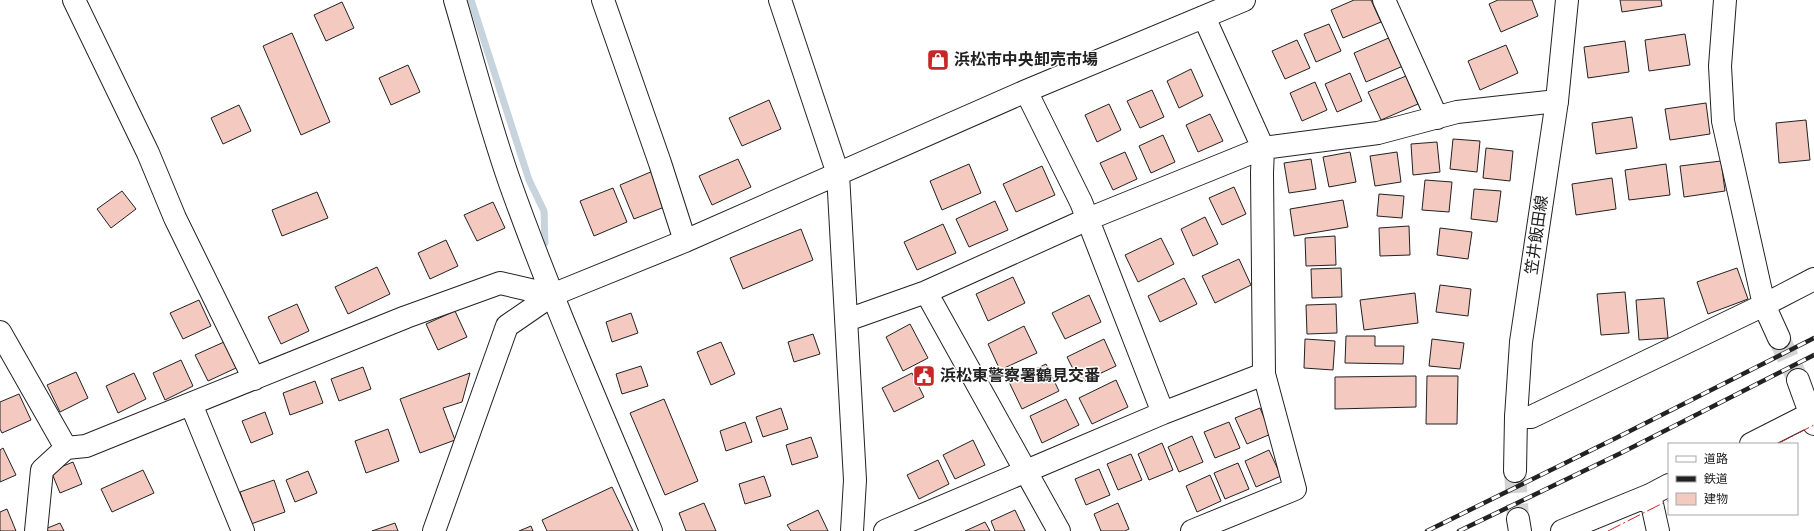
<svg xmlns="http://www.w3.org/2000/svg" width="1814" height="531" font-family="'Alegreya Sans','Noto Sans JP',sans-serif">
	<rect width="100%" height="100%" fill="#fff"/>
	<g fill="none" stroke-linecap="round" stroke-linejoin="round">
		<path stroke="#c7d3dd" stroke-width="7" d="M471 0 529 180 544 211 545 243"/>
	</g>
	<path fill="#f3c9c0" stroke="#222" d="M1354 0H1371L1381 22 1343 38 1331 10Z
		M1498 0H1532L1538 16 1501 32 1489 4Z
		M1620 0H1661L1662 6 1622 12Z
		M342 2 354 28 326 41 314 15Z
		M1329 24 1341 51 1316 62 1304 34Z
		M292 33 330 122 301 135 263 46Z
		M1685 34 1690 65 1649 71 1645 40Z
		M1391 37 1403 66 1366 82 1354 53Z
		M1297 40 1310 68 1285 79 1272 51Z
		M1625 41 1629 72 1588 78 1584 47Z
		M1506 45 1518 73 1480 90 1468 61Z
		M408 65 420 92 391 105 379 78Z
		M1191 69 1203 96 1179 108 1167 81Z
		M1350 73 1362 101 1337 112 1325 84Z
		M1406 76 1418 104 1381 120 1368 92Z
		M1315 82 1327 110 1302 121 1290 93Z
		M1152 90 1164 117 1140 128 1127 101Z
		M769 100 781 129 742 146 729 118Z
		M1706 103 1710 134 1670 140 1665 109Z
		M1109 104 1121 130 1097 142 1085 115Z
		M239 105 251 131 223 144 211 118Z
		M1210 114 1223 141 1198 152 1186 125Z
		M1632 117 1637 148 1596 154 1592 123Z
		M1806 120 1810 160 1779 163 1776 123Z
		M1163 135 1175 162 1151 173 1139 146Z
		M1453 139 1480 141 1477 172 1450 169Z
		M1437 142 1440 172 1413 175 1411 144Z
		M1486 148 1513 151 1510 181 1483 178Z
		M1125 152 1137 179 1113 190 1100 163Z
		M1350 152 1356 182 1329 187 1323 157Z
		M1397 152 1401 182 1375 186 1370 156Z
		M738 159 751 187 712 205 699 176Z
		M1311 159 1316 189 1289 193 1284 163Z
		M1721 161 1725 191 1684 197 1680 166Z
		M969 164 981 193 942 210 930 181Z
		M1666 164 1670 195 1629 200 1625 170Z
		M1042 166 1055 195 1016 212 1003 184Z
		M653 171 667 206 634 219 620 185Z
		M1612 178 1616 209 1576 215 1572 184Z
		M1425 180 1452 182 1449 212 1422 210Z
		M1234 187 1246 214 1222 225 1209 198Z
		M613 188 627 222 594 236 580 201Z
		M1474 189 1501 191 1497 222 1471 219Z
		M122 191 136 209 111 228 97 209Z
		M317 192 328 218 282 236 272 210Z
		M1379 194 1404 196 1402 218 1377 216Z
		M1343 200 1348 227 1294 236 1290 209Z
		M995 201 1008 230 969 247 956 219Z
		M493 202 505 228 477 241 464 215Z
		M1205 217 1218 244 1193 256 1181 229Z
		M943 224 956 253 917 270 904 242Z
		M1409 226 1410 255 1380 256 1379 228Z
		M1440 228 1472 232 1468 259 1437 255Z
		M801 229 813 260 743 289 730 258Z
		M1335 236 1336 265 1306 266 1305 238Z
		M1161 238 1174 264 1138 282 1125 255Z
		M446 240 458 266 430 279 418 253Z
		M1239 259 1251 285 1215 303 1202 276Z
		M377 267 390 294 348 314 335 287Z
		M1341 268 1342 297 1312 298 1311 269Z
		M1737 268 1748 299 1708 314 1697 282Z
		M1013 277 1025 303 988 321 976 294Z
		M1184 278 1197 304 1160 322 1148 296Z
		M1440 285 1471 289 1468 316 1436 312Z
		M1625 292 1629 333 1601 335 1597 294Z
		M1415 293 1418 323 1364 330 1360 300Z
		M1089 295 1101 322 1065 339 1052 313Z
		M1664 298 1668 338 1639 340 1636 300Z
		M199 300 211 326 183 339 170 313Z
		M297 304 309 331 281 344 268 317Z
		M1336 304 1337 333 1307 334 1306 305Z
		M455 311 467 337 438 350 426 324Z
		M631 313 638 333 612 342 606 322Z
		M910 324 928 358 903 371 886 337Z
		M1024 326 1037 353 1000 370 988 344Z
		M813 334 820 354 794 362 788 342Z
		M1346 336H1375V346H1404L1403 364 1345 363Z
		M1104 339 1116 366 1080 383 1067 357Z
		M1305 339 1335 341 1333 370 1304 368Z
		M1432 339 1464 343 1460 369 1429 366Z
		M224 342 236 368 208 381 195 355Z
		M721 342 735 374 711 385 697 352Z
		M181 360 193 386 165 400 153 373Z
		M1046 364 1059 391 1022 409 1009 382Z
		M641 366 648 386 622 394 616 374Z
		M363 367 371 389 339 401 331 379Z
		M76 372 88 398 60 412 47 385Z
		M134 373 146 399 118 413 106 386Z
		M470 373 462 402 443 408 455 440 420 453 400 399Z
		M912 373 924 397 894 412 882 388Z
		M1416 376V407L1335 409V377Z
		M1427 376H1458L1457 424H1426Z
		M1116 380 1128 407 1092 424 1079 398Z
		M315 381 323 403 290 415 283 393Z
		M19 394 31 420 2 433 0 429V402Z
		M664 399 698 481 665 495 630 413Z
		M1066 399 1079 425 1042 443 1030 416Z
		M781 408 788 429 763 437 756 417Z
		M1260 408 1271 434 1247 444 1235 418Z
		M265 412 273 434 251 443 242 421Z
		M745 422 752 442 726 451 720 431Z
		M1229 422 1240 448 1215 458 1204 432Z
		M388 429 399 461 366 473 355 441Z
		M1192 436 1203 462 1179 472 1168 447Z
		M811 437 818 457 792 465 786 445Z
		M973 440 985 465 955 479 943 455Z
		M1162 443 1173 470 1149 480 1138 454Z
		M3 448 16 475 0 482V450Z
		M1269 450 1281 476 1256 487 1245 461Z
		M1131 454 1142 480 1118 490 1107 464Z
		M938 460 949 484 919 499 907 475Z
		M73 462 82 484 60 493 51 471Z
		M1238 463 1249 489 1225 499 1214 473Z
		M1099 469 1110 495 1086 505 1075 479Z
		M143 470 154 493 112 512 101 489Z
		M308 471 317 493 295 502 286 480Z
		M1210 475 1221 501 1197 512 1186 486Z
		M764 476 771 496 745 504 739 484Z
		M274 480 285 512 251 524 240 492Z
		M612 487 633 531H547L542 520Z
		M704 503 716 531H686L679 513Z
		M1118 503 1129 529 1125 531H1101L1094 514Z
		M7 509 16 531H0V512Z
		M818 510 828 531H791L787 525Z
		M1015 510 1025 531H995L991 521Z
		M985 522 990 531H965Z
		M60 523 64 531H40Z
		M395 523 398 531H372Z
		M531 526 533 531H519Z"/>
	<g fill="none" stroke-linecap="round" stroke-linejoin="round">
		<path stroke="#d3d3d3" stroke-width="22" stroke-dasharray="22 11" stroke-linecap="butt" d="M1779 338 1798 380"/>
		<path stroke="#d3d3d3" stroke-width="22" stroke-dasharray="22 11" stroke-linecap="butt" d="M1515 471 1518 519"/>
		<g stroke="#222" stroke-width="24">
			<path id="minor" d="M74 0 148 153 175 218 254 379
				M455 0C473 61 489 123 510 183 552 301 603 416 651 531
				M603 0 660 163 685 241
				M780 0 838 174 855 480 852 531
				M1384 0 1437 118
				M1725 0 1720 66 1723 121 1764 305 1814 279
				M1026 91 1081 202 1163 413
				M926 292 1059 531
				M847 320 926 292 1088 219 1263 148 1378 133 1457 112 1557 101
				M0 332 66 448
				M1798 380 1814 424
				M191 404 243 531
				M1516 417H1531L1764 305 1779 338
				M1751 444 1814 412
				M1650 495 1658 531
				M36 531 42 470 66 448 86 446 406 317 500 283 552 295
				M434 531 507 326 552 295 685 241 1026 91 1244 0
				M885 531 1163 413 1264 374
				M1192 531 1295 489 1264 374 1262 173 1263 148 1204 17
				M1562 531 1650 495 1669 485"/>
		</g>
		<g stroke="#222" stroke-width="24">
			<path id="major" d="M1515 471 1516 417 1521 342 1557 101 1567 0
				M1518 519 1520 531"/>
		</g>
		<use href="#minor" stroke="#fff" stroke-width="22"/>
		<use href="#major" stroke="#fff" stroke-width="22"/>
		<g stroke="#222" stroke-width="4.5">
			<path id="rail" d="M1427 531 1616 438 1814 338
				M1459 531 1621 453 1814 355"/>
		</g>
		<use href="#rail" stroke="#fff" stroke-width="3" stroke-dasharray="9" stroke-linecap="butt"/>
		<path stroke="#c62828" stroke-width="1" stroke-dasharray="14 3 2 3" stroke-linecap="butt" d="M1777 444 1814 425
			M1608 531 1669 500"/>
	</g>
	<defs>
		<g id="shop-square" transform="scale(1.15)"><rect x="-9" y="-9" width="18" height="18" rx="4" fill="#c62828" stroke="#fff"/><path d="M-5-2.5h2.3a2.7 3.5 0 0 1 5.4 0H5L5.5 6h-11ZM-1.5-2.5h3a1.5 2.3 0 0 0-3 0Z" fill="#fff"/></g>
		<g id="civic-square" transform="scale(1.15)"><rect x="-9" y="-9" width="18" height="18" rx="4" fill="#c62828" stroke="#fff"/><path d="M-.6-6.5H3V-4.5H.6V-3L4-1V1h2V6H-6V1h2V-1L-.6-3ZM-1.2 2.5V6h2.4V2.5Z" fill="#fff"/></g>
	</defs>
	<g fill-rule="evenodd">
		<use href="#shop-square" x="938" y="60"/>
		<use href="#civic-square" x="924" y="376"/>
	</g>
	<g text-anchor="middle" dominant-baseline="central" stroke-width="3" stroke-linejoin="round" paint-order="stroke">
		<g font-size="16" font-weight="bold" fill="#222" stroke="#fff" text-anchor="start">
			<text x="954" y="60">浜松市中央卸売市場</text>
			<text x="940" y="376">浜松東警察署鶴見交番</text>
		</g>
		<g font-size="16" fill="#222" stroke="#fff">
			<text transform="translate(1537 235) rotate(-82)">笠井飯田線</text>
		</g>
	</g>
	<rect x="1668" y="443" width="130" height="72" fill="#ffffff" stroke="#a7a7a7"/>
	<rect x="1676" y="456" width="20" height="6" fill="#ffffff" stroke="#a7a7a7"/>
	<text x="1704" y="463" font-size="12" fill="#222222">道路</text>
	<rect x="1676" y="476" width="20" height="6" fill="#222222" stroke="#a7a7a7"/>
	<text x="1704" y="483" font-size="12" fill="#222222">鉄道</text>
	<rect x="1676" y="493" width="20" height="12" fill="#f3c9c0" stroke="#a7a7a7"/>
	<text x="1704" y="503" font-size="12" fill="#222222">建物</text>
</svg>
